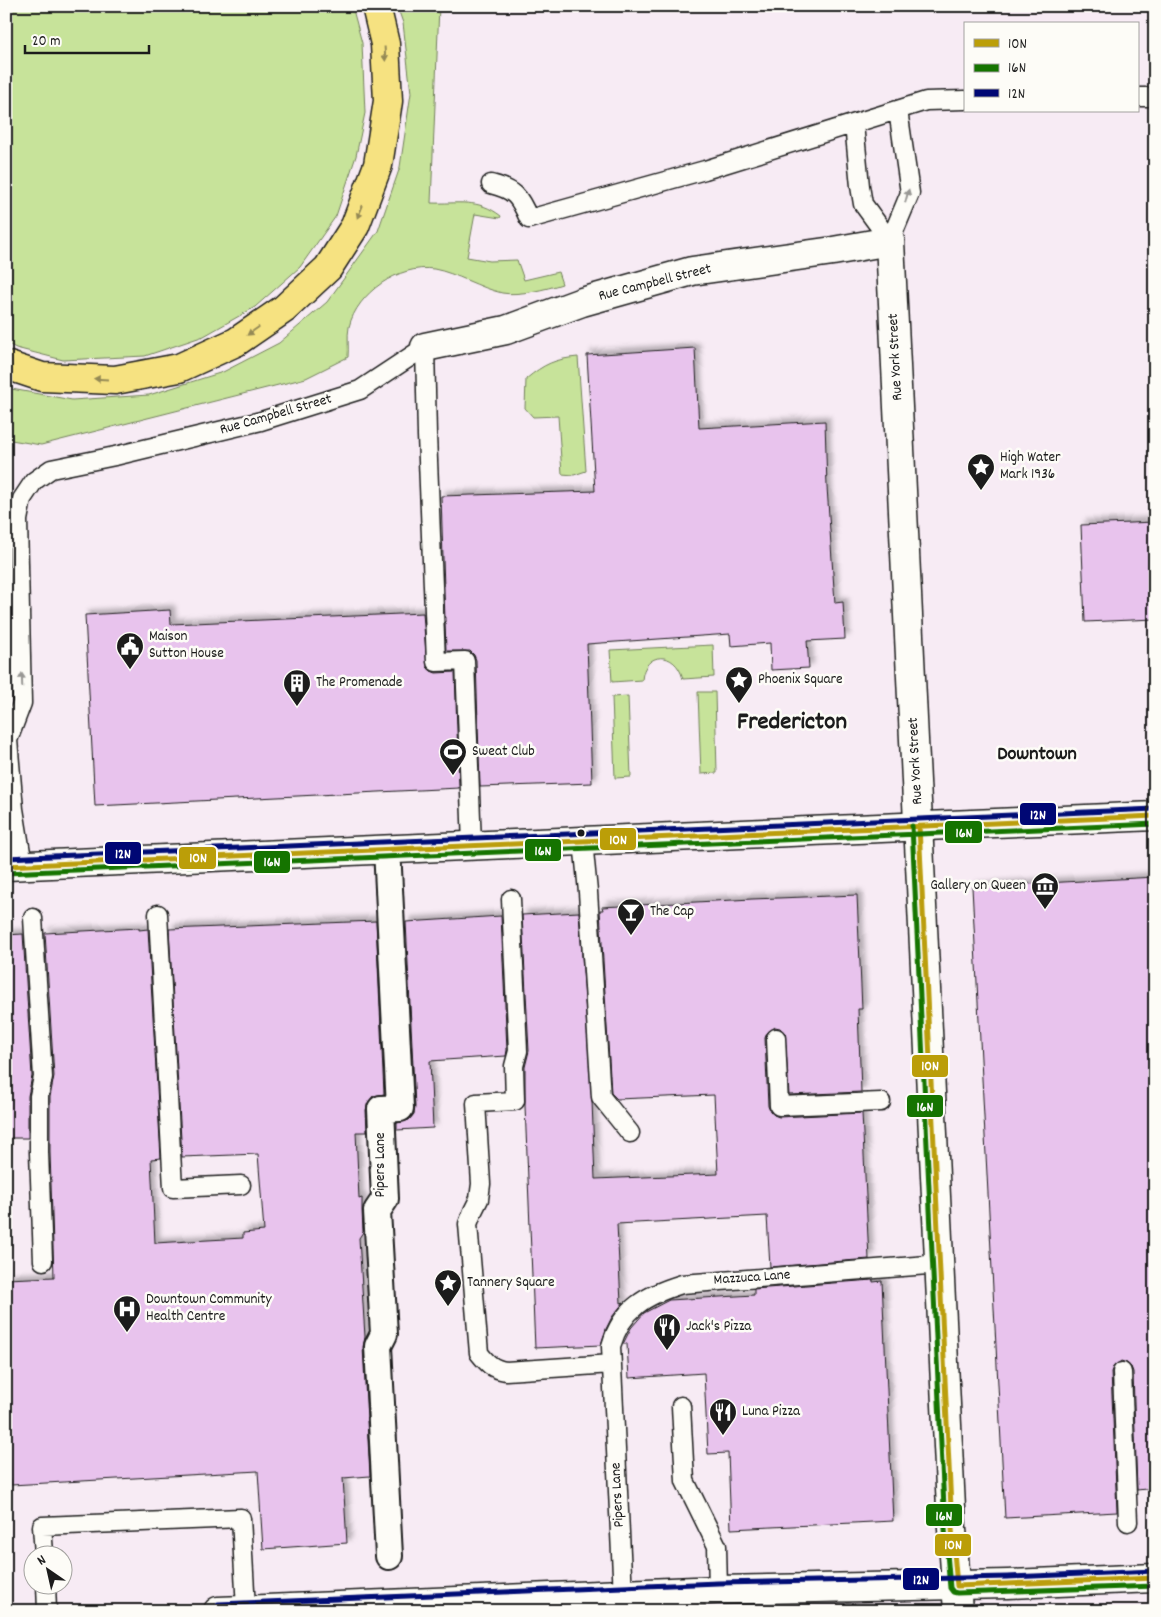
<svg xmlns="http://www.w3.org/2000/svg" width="1161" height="1617" font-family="Dekko,sans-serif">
	<defs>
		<filter id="shadow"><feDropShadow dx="4.5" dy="-4.5" stdDeviation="2.5" flood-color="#0004"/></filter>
	</defs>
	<rect width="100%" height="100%" fill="#f7ebf4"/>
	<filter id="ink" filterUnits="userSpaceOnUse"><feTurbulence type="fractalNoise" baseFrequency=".02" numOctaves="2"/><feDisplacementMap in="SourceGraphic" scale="10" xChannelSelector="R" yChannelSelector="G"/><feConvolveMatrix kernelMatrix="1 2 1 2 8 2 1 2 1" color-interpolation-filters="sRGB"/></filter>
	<g filter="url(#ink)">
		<path fill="#c7e39a" stroke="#72805b" d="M6 6H352L362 43 365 113 356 156 336 216 300 267 255 307 204 336 145 356 63 360 16 348 6 343Z
			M397 6H439L431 203C458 204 478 198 501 216L500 218 475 214 467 257 490 261 517 260 524 280 558 272 562 284C547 289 518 296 502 293 480 288 456 273 434 269 399 264 357 293 349 327 347 336 349 348 348 357L306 378 41 445 11 440 6 437V388L72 400 149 395 223 372 279 343 327 302 378 231 400 167 411 93 403 23Z
			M578 357 586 471 574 475 562 474 558 416 533 417 525 408 526 379C544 364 555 359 578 357Z
			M713 645 714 677 683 679C676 650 644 651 642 680L612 682 610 650Z
			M698 692H715L717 773 701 774Z
			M628 696 631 777 615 778 612 697Z"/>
		<path fill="#e8c3ed" stroke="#1c1c1c" filter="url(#shadow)" d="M695 348 699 428 825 421 827 487 835 603 843 602 845 639 807 641 809 668 771 670 770 643 731 646 730 634 587 644 592 783 480 787 476 660 474 655 470 651H446L441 496 595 491 587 355Z
			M1155 522V619L1085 622 1081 525Z
			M170 610 171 624 423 613 427 667 431 671 436 673 455 672 459 788 95 806 85 615Z
			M1155 877V1488L1137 1490 1133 1372 1131 1367 1127 1363 1121 1361 1113 1367 1111 1372 1117 1512 1005 1518 972 887Z
			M857 895 862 1009H858L861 1092 789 1095 785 1033 780 1028 775 1027 767 1033 765 1038 768 1106 770 1111 774 1115 779 1117 862 1113 869 1259 770 1267 767 1216 617 1224 621 1303 624 1302 612 1317 606 1329 601 1345 535 1348 525 1106V1067L529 1051 522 915 579 912 592 1101 595 1179 718 1174 714 1095 617 1099 611 1093 600 910H603L602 907 752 899Z
			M501 916 507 1050 506 1056 430 1061 433 1128 397 1130V1123L409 1120 414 1114 415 1107 406 922Z
			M376 921 384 1094 373 1096 368 1103 366 1110 367 1132H356L359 1199 362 1198V1210L363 1232 359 1238 365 1337 363 1347 370 1476 343 1478 347 1543 263 1549 258 1471 11 1485 6 1387V1279L54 1277 50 1152V1097L54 1076 45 933 139 928V930L148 929 161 1158 151 1159 155 1243 243 1238V1233L264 1231 258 1154 182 1157 169 929Z
			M23 934 32 1076 28 1096V1138H6V935Z
			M873 1280V1282L882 1281 893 1521 731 1529 728 1453 708 1454 704 1373 629 1378 627 1344H623L631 1328 644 1313 669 1300 754 1295V1289Z"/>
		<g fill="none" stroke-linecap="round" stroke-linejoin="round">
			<g stroke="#1c1c1c" stroke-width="21">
				<path id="service" d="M1137 97H1155
					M854 124 860 186 863 204 890 241
					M491 184C515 190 519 196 529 219L705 170 926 101 965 100
					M890 241 910 193 898 110
					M425 347 427 435 436 662 465 661 472 845
					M583 841 588 892 601 1097 630 1133
					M23 865 14 809 8 740 22 703 18 520 22 499 34 481 51 469 115 456 261 421 360 390 425 347
					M511 899 518 1051 514 1066 515 1101 476 1103 481 1184 479 1199 473 1211 468 1224 479 1353C487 1363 492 1369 506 1371L612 1364
					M158 914 173 1188 241 1185
					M33 918 43 1077 39 1096V1152L43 1261
					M776 1038 779 1106 881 1102
					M1122 1372 1128 1522
					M681 1406 685 1481 717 1546 718 1590
					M44 1554 42 1526 241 1518 246 1609
					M46 1584 47 1611
					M623 1595 611 1346C622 1308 646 1295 682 1284L941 1264"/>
			</g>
			<g stroke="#1c1c1c" stroke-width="30">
				<path id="pedestrian" d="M387 849 400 1108 381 1109 385 1199 377 1211 384 1334 378 1346 389 1556"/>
			</g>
			<g stroke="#1c1c1c" stroke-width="31">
				<path id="minor" d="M425 347 506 330 582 302 692 271 833 251 890 241"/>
			</g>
			<g stroke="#1c1c1c" stroke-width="31">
				<path id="tertiary" d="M890 241 952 1529 958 1611"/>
			</g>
			<g stroke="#1c1c1c" stroke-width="31">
				<path id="secondary" d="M6 866 1155 816
					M218 1611 718 1590 1008 1584 1155 1578"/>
			</g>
			<g stroke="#1c1c1c" stroke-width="31">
				<path id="trunk" d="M6 365 42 377 115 380 179 368 236 342 284 309 328 268 355 226 378 165 388 101 385 44 376 6"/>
			</g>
			<use href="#service" stroke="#fdfcf7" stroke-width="18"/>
			<use href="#pedestrian" stroke="#fdfcf7" stroke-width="26"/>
			<use href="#minor" stroke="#fdfcf7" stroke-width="28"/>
			<use href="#tertiary" stroke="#fdfcf7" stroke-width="28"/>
			<use href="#secondary" stroke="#fdfcf7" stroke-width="28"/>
			<use href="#trunk" stroke="#f6e281" stroke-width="28"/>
			<g stroke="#fdfcf7" stroke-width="9">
				<path id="bus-1" d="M919 826 952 1529 957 1586 1155 1578
					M6 866 1155 816"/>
			</g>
			<g stroke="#fdfcf7" stroke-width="9">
				<path id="bus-2" d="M912 826 945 1529 950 1588 953 1592 957 1593 1155 1586
					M6 873 1155 824"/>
			</g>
			<g stroke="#fdfcf7" stroke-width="9">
				<path id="bus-3" d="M6 858 1155 809
					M218 1604 718 1583 1008 1577 1155 1571"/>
			</g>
			<use href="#bus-1" stroke="#bb9e08" stroke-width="5"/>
			<use href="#bus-2" stroke="#157400" stroke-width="5"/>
			<use href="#bus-3" stroke="#000774" stroke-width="5"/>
		</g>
		<defs><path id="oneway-solid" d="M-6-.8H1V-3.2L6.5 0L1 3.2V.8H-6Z" transform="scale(1.25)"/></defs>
		<g fill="#948954">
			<use href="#oneway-solid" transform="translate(385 54) rotate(87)"/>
			<use href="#oneway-solid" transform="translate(360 212) rotate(112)"/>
			<use href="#oneway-solid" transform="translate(253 331) rotate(145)"/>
			<use href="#oneway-solid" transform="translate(101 379) rotate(-177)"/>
		</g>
		<g fill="#989794">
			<use href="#oneway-solid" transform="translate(907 196) rotate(-75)"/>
			<use href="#oneway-solid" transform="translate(22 680) rotate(-92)"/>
		</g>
	</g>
	<defs>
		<g id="sight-pin" transform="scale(1.4375)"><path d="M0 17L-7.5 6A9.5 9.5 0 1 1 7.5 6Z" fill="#1c1c1c" stroke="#fdfcf7"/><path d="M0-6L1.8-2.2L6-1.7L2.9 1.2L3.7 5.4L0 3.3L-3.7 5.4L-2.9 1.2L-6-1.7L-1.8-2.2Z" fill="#fff"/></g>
		<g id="civic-pin" transform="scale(1.4375)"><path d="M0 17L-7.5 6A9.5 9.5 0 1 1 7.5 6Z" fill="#1c1c1c" stroke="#fdfcf7"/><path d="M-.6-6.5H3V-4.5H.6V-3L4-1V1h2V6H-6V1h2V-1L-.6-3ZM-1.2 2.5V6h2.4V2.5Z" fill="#fff"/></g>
		<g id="building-pin" transform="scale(1.4375)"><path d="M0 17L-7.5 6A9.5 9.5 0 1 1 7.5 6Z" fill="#1c1c1c" stroke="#fdfcf7"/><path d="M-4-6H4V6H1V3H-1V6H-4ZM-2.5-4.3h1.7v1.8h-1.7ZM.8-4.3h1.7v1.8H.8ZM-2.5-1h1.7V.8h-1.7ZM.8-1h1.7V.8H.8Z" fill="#fff"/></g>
		<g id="stadium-pin" transform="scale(1.4375)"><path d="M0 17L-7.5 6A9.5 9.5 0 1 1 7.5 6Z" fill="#1c1c1c" stroke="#fdfcf7"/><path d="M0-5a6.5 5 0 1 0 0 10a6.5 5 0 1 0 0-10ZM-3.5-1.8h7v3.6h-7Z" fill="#fff"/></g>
		<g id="museum-pin" transform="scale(1.4375)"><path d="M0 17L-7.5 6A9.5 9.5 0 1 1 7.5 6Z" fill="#1c1c1c" stroke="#fdfcf7"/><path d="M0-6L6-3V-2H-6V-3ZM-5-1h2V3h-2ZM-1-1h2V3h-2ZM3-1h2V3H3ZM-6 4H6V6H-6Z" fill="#fff"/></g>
		<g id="bar-pin" transform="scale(1.4375)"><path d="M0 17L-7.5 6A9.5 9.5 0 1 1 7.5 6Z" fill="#1c1c1c" stroke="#fdfcf7"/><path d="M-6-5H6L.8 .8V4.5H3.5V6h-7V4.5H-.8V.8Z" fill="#fff"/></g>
		<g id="hospital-pin" transform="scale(1.4375)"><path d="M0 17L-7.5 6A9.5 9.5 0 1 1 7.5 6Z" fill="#1c1c1c" stroke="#fdfcf7"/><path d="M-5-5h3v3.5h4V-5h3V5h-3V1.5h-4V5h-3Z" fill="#fff"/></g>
		<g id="restaurant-pin" transform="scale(1.4375)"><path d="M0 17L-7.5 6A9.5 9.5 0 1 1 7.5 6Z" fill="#1c1c1c" stroke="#fdfcf7"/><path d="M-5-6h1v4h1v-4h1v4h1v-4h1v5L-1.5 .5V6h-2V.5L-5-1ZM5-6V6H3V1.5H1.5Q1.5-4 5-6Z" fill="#fff"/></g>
	</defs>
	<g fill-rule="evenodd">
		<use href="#sight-pin" x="981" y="467"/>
		<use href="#civic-pin" x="130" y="646"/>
		<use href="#sight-pin" x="739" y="680"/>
		<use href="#building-pin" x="297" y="683"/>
		<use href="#stadium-pin" x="453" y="752"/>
		<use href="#museum-pin" x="1045" y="886"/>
		<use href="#bar-pin" x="631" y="912"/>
		<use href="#sight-pin" x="448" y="1283"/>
		<use href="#hospital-pin" x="127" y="1309"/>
		<use href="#restaurant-pin" x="667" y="1327"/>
		<use href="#restaurant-pin" x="723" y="1412"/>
	</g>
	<circle fill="#1c1c1c" stroke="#fdfcf7" stroke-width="2" cx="581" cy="833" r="4.5"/>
	<g text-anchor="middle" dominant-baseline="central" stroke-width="5" stroke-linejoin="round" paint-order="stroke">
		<g font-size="15" fill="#1c1c1c" stroke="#fdfcf7">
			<text transform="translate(655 283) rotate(-14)">Rue Campbell Street</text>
			<text transform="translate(896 357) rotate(-93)">Rue York Street</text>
			<text transform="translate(276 415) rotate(-16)">Rue Campbell Street</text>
			<text transform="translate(916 761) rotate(-93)">Rue York Street</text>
			<text transform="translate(381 1165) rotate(-90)">Pipers Lane</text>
			<text transform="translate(752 1278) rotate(-4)">Mazzuca Lane</text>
			<text transform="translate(618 1495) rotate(-93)">Pipers Lane</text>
		</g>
		<g font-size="15" fill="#1c1c1c" stroke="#fdfcf7" text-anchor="start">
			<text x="1000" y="458">High Water<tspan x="1000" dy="17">Mark 1936</tspan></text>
			<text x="149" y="637">Maison<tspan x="149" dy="17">Sutton House</tspan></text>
			<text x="758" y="680">Phoenix Square</text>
			<text x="316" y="683">The Promenade</text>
			<text x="472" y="752">Sweat Club</text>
			<text x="1026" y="886" text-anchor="end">Gallery on Queen</text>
			<text x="650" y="912">The Cap</text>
			<text x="467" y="1283">Tannery Square</text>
			<text x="146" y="1300">Downtown Community<tspan x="146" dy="17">Health Centre</tspan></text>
			<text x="686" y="1327">Jack's Pizza</text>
			<text x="742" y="1412">Luna Pizza</text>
		</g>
		<g font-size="20" font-weight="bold" fill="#1c1c1c" stroke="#fdfcf7">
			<text x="1037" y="755">Downtown</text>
		</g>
		<g font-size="25" font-weight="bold" fill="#1c1c1c" stroke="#fdfcf7">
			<text x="792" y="723">Fredericton</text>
		</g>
	</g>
	<g stroke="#fdfcf7" stroke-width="2">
		<rect x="1019" y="802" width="38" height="24" rx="5" fill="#000774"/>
		<rect x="944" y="820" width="39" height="24" rx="5" fill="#157400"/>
		<rect x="599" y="827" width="38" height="24" rx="5" fill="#bb9e08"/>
		<rect x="524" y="838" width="38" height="24" rx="5" fill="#157400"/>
		<rect x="104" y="841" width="38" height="24" rx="5" fill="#000774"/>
		<rect x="178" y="846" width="39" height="24" rx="5" fill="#bb9e08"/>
		<rect x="253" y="850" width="38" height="24" rx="5" fill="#157400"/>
		<rect x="911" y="1054" width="38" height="24" rx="5" fill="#bb9e08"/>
		<rect x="906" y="1094" width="38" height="24" rx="5" fill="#157400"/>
		<rect x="925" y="1503" width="38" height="24" rx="5" fill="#157400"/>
		<rect x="934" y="1533" width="38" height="24" rx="5" fill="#bb9e08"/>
		<rect x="902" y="1567" width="38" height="24" rx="5" fill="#000774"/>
	</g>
	<g font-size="14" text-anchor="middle" font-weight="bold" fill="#fff">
		<text x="1038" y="819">12N</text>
		<text x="964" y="837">16N</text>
		<text x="618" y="844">10N</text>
		<text x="543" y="855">16N</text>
		<text x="123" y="858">12N</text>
		<text x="198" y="862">10N</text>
		<text x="272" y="866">16N</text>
		<text x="930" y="1070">10N</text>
		<text x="925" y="1111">16N</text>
		<text x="944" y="1520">16N</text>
		<text x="953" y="1549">10N</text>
		<text x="921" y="1584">12N</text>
	</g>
	<rect width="1161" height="1617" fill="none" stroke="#fdfcf7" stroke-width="25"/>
	<rect x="12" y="12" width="1136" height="1592" fill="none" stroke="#1c1c1c" stroke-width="2" filter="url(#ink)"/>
	<rect x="964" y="22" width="175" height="90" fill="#fdfcf7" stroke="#a3a29f"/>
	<rect x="974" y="39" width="25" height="8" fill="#bb9e08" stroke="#a3a29f"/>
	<text x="1008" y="48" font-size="15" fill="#1c1c1c">10N</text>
	<rect x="974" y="64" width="25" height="8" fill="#157400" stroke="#a3a29f"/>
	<text x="1008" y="72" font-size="15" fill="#1c1c1c">16N</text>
	<rect x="974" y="89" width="25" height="8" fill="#000774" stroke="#a3a29f"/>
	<text x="1008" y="98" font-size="15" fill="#1c1c1c">12N</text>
	<g transform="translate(48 1570) rotate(326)"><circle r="24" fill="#fdfcf7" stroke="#a3a29f"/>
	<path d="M0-4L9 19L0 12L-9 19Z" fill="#1c1c1c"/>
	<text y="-8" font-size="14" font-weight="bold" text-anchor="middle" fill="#1c1c1c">N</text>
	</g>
	<path d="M25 45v8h124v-8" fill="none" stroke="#1c1c1c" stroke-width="2.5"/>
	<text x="32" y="45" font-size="15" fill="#1c1c1c" stroke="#fdfcf7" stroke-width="4" paint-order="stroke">20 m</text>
</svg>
